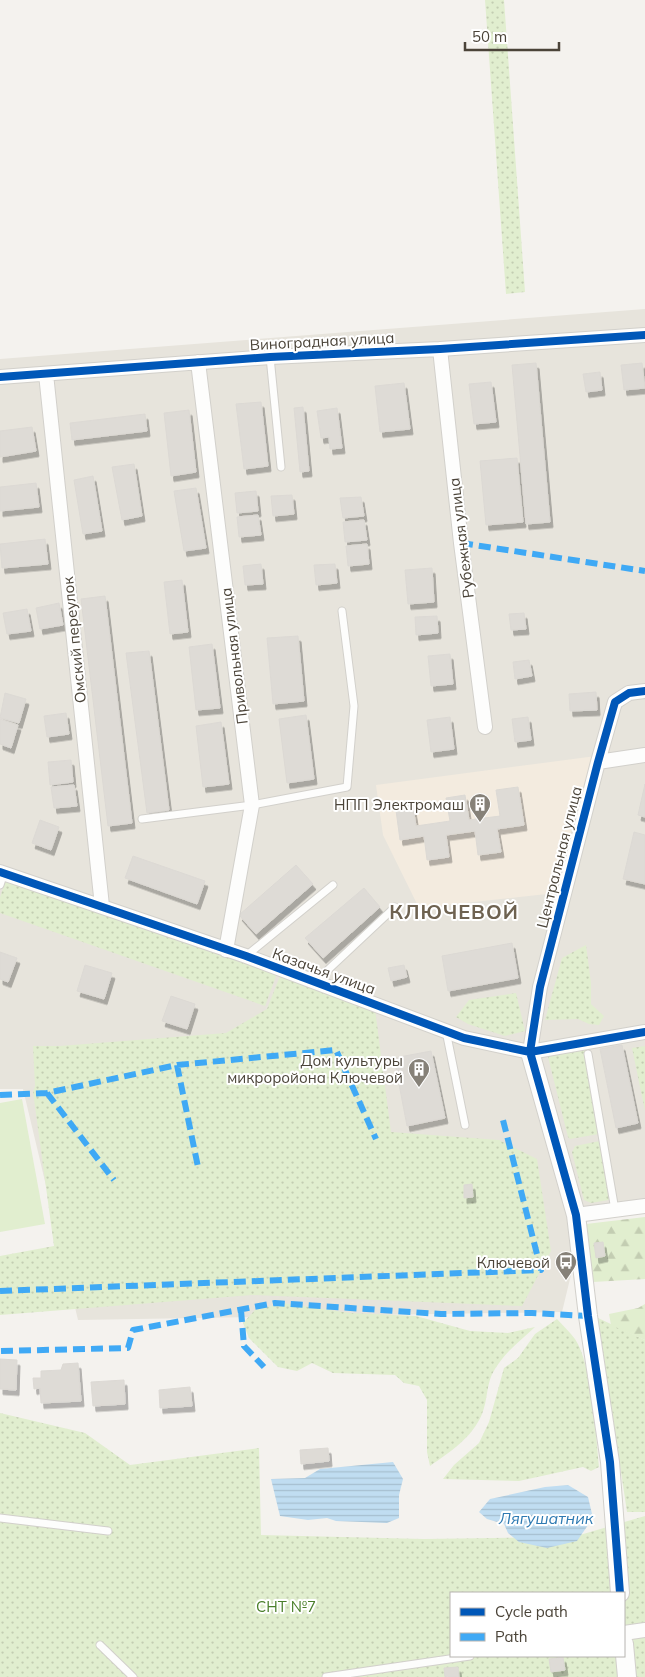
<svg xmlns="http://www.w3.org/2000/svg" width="645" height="1677" font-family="Mulish,sans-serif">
	<defs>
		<pattern id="green-dots" width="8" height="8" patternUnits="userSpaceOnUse" patternTransform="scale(1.25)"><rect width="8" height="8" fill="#e1eecf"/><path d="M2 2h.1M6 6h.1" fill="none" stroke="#c3cdb2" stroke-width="1.8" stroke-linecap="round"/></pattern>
		<pattern id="forest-firs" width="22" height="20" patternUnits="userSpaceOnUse" patternTransform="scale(1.25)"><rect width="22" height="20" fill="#e1eecf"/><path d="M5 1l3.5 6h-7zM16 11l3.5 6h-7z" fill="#c3cdb2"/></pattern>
		<pattern id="water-rules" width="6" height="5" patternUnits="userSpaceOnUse" patternTransform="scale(1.25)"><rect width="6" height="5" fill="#c0ddf1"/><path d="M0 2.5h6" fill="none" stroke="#a6bfcf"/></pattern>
		<filter id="shadow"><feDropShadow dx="3" dy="5.5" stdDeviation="0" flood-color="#0004"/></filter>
	</defs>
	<rect width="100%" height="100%" fill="#f4f2ee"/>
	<path fill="#e7e4dc" d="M645 309V1210L584 1221 562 1312 78 1320 23 1089H0V359Z"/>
	<path fill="#f3ebdf" d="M596 756 556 893 419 908 383 835 376 785Z"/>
	<path fill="url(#green-dots)" fill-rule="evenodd" d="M485 0H504L525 292 506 294Z
		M8 874 279 968 265 1006 0 913V897Z
		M586 945 591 983V1004L604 1016 599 1025 589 1024 578 1019 545 1020 562 958Z
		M280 976 375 1009 391 1132 499 1140 537 1159 551 1251 522 1306 252 1295 0 1315V1256L54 1246 33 1092 35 1086 33 1046H60L226 1033 267 1009Z
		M516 993 525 1031 505 1036 468 1024 456 1017 469 1000Z
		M645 1046V1111L632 1048Z
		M583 1047 587 1051 599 1134 570 1139 568 1137 548 1057 551 1052Z
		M600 1141 606 1145 616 1196 614 1199 591 1203 584 1200 572 1152 575 1146Z
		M283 1303 350 1313 416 1316 470 1331 508 1333 535 1327C519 1342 506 1351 495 1369 486 1382 488 1400 482 1414 472 1438 450 1452 430 1466L427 1452V1400L419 1386 404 1383 395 1375 333 1373 312 1363 297 1371 278 1367 249 1338 243 1323 255 1310Z
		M598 1318 645 1340V1512H627Z
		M557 1319C563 1326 570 1332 575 1339 592 1364 596 1436 599 1467L591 1471 583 1467 519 1481 443 1479 454 1465 479 1443 489 1422 504 1368 518 1358 535 1334Z
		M0 1413 85 1433 130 1465 259 1448 261 1535 424 1539 573 1537 645 1516V1677H0ZM451 1593H624V1656H451Z"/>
	<path fill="url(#forest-firs)" d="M645 1217V1279L593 1282 586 1224Z
		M645 1304V1340L611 1325 609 1314 638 1308Z"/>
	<path fill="#e1eecf" d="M22 1099 45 1224 0 1232V1103Z"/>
	<path fill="url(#water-rules)" d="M393 1462 403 1479 399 1495V1518L387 1523 336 1521 327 1518 308 1520 280 1516 271 1479 305 1478 320 1469Z
		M568 1485 588 1497 593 1518 577 1541 547 1548 519 1542 508 1533 504 1524 487 1519 479 1512 490 1499 545 1487Z"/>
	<path fill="#dedbd6" stroke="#dcd9d4" filter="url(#shadow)" d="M536 363 550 522 526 524 512 365Z
		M642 363 645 388 624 390 621 365Z
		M600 372 602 390 586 392 583 374Z
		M491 382 496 422 474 424 469 384Z
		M404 383 410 429 380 432 375 386Z
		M261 402 268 466 244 469 236 404Z
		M303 407 309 471 300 472 294 408Z
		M337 408 342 448 330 449 329 437 321 438 317 411Z
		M189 410 196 472 171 476 164 413Z
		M145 414 147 431 72 440 70 423Z
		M32 427 36 451 0 457V431Z
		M517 458 523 522 486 525 480 461Z
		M134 464 142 516 122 520 112 467Z
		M93 476 102 531 83 534 74 480Z
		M36 483 39 507 0 511V487Z
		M196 488 206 548 184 551 174 491Z
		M256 491 258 511 237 513 235 493Z
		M292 495 294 514 273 516 271 496Z
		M361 497 364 516 343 518 340 498Z
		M258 515 261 535 239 537 237 517Z
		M364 520 367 540 345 542 343 522Z
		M45 539 48 564 2 568 0 544Z
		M367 544 369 564 348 566 346 546Z
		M261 564 263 584 245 585 243 566Z
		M335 564 337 583 316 585 314 565Z
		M432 568 434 602 408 604 405 570Z
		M182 580 188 632 170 634 164 582Z
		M105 596 132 823 108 826 81 599Z
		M59 603 63 625 40 629 36 608Z
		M27 609 31 631 7 634 3 613Z
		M524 613 526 629 511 630 509 614Z
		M437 616 438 633 416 635 415 617Z
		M298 636 304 701 273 704 267 638Z
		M212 644 220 708 196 710 189 647Z
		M149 651 169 810 147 813 126 653Z
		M450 654 453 684 431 686 428 656Z
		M529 660 532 676 515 679 513 662Z
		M596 692 597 710 570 711 569 694Z
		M5 693 26 699 19 723 0 718Z
		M66 713 69 734 47 737 44 716Z
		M306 715 314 779 287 783 279 719Z
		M450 717 454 749 431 752 427 720Z
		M528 717 531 740 515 742 512 719Z
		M0 719 18 725 11 748 0 744Z
		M221 722 229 784 203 787 196 726Z
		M71 760 73 782 50 785 48 762Z
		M645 784V817L638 815Z
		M74 785 77 806 54 808 51 787Z
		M518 787 524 825 497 829 501 852 478 855 475 831 446 835 449 857 427 860 424 836 400 840 395 803 412 801 416 826 450 821 446 798 465 795 469 820 500 816 496 790Z
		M40 820 59 827 51 850 32 843Z
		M634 832 645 835V884L623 879Z
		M133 856 205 881 197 904 125 878Z
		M296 865 313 884 256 934 239 915Z
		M364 888 380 907 323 958 305 938Z
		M512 943 518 978 448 991 442 956Z
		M0 952 17 958 8 982 0 979Z
		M85 965 112 973 104 999 77 991Z
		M404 965 407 977 391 981 388 968Z
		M171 996 195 1004 187 1029 162 1021Z
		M622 1045 638 1123 616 1128 600 1049Z
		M431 1051 445 1118 407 1126 394 1058Z
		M472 1184 473 1197 464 1198V1185Z
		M603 1242 605 1256 596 1258 594 1243Z
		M0 1359 17 1360 16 1390 0 1389Z
		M78 1363 81 1401 41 1403 40 1388 34 1389 33 1378H41V1371L61 1370 63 1364Z
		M124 1380 125 1404 93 1406 91 1382Z
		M190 1387 192 1406 160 1408 159 1390Z
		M328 1448 329 1461 301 1464 300 1450Z
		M563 1657 565 1670 551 1672 549 1659Z
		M458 1667 459 1677H445L444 1668Z"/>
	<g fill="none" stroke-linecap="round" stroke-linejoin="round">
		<g stroke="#d2d0cb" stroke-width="9">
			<path id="service" d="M270 357 281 467
				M142 819 252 805 347 787 354 706 342 611
				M0 885 4 873
				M246 956 333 885
				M315 982 395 907
				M446 1031 465 1125
				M588 1054 615 1210
				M0 1518 108 1531
				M100 1645 133 1677
				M326 1677 470 1656"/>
		</g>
		<g stroke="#d2d0cb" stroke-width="16">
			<path id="minor" d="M440 349 461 543 485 727
				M198 362 252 805 226 950
				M46 374 102 906
				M0 377 270 357 440 349 645 335
				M598 762 645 755
				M0 872 246 956 464 1038 530 1052 645 1032
				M530 1052 540 987 598 762 615 702 629 693 645 691
				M576 1215 645 1206
				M624 1633 645 1630"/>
		</g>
		<g stroke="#d2d0cb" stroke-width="20">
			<path id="tertiary" d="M530 1052 576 1215 588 1316 610 1462 620 1593
				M624 1644 627 1677"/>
		</g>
		<use href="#service" stroke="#fdfdfc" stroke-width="7"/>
		<use href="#minor" stroke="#fdfdfc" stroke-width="14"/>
		<use href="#tertiary" stroke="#fdfdfc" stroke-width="18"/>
		<path stroke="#3fa9f5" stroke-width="6" stroke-dasharray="12 6" stroke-linecap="butt" d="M461 543 645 571
			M177 1065 336 1050 376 1139
			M47 1093 114 1180
			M0 1095 47 1093 177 1065 198 1167
			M0 1291 541 1270 503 1120
			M241 1310 244 1346 264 1367
			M1 1351 128 1348 133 1330 275 1303 441 1314 532 1313 588 1316"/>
		<g stroke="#fff" stroke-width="11">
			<path id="cycleway" d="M0 377 270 357 440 349 645 335
				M0 872 246 956 464 1038 530 1052 645 1032
				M620 1593 610 1462 588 1316 576 1215 530 1052 540 987 598 762 615 702 629 693 645 691"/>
		</g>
		<use href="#cycleway" stroke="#0057b8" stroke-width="8"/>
	</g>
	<defs>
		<g id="building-pin" transform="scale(1.125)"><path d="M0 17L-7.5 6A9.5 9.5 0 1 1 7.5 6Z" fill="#868178" stroke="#fff"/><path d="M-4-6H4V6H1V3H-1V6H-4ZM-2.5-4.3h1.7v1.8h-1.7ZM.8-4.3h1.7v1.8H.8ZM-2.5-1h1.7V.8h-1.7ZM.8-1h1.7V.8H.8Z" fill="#fff"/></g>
		<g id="bus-pin" transform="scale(1.125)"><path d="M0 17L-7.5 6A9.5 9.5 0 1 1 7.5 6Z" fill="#868178" stroke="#fff"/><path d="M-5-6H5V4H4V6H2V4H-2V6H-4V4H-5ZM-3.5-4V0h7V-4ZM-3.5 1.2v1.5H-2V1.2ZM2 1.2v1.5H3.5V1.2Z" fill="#fff"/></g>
	</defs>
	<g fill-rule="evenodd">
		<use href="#building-pin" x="480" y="804"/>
		<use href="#building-pin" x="419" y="1069"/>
		<use href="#bus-pin" x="566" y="1262"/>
	</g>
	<g text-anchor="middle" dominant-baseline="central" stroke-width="4" stroke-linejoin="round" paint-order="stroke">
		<g font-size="15" fill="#4b4439" stroke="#fff">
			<text transform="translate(322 341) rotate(-3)">Виноградная улица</text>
			<text transform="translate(461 538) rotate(-97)">Рубежная улица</text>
			<text transform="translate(74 640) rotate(-96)">Омский переулок</text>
			<text transform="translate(234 656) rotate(-97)">Привольная улица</text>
			<text transform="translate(559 857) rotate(-76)">Центральная улица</text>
			<text transform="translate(324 971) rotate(20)">Казачья улица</text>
		</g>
		<g font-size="15" fill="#4b4439" stroke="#fff" text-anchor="end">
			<text x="464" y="804">НПП Электромаш</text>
			<text x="403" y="1060">Дом культуры<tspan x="403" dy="17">микроройона Ключевой</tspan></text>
			<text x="550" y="1262">Ключевой</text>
		</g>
		<g font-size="15" fill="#4a7f2a" stroke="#fff">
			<text x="286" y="1606">СНТ №7</text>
		</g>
		<g font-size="16" font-style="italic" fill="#2e7ab2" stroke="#fff">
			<text x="546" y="1518">Лягушатник</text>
		</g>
		<g font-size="20" font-weight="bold" letter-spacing="1" fill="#6e6250" stroke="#fff">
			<text x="454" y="911">КЛЮЧЕВОЙ</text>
		</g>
	</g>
	<rect x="450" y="1592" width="175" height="65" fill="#ffffff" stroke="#b7b4b0"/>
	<rect x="460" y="1608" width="25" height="8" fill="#0057b8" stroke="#b7b4b0"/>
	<text x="495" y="1617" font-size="15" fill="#4b4439">Cycle path</text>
	<rect x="460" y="1633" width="25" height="8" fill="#3fa9f5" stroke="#b7b4b0"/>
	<text x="495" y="1642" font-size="15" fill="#4b4439">Path</text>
	<path d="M465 42v8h94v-8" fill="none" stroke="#4b4439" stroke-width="2.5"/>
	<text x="472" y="42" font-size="15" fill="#4b4439" stroke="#ffffff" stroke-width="4" paint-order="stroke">50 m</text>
</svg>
